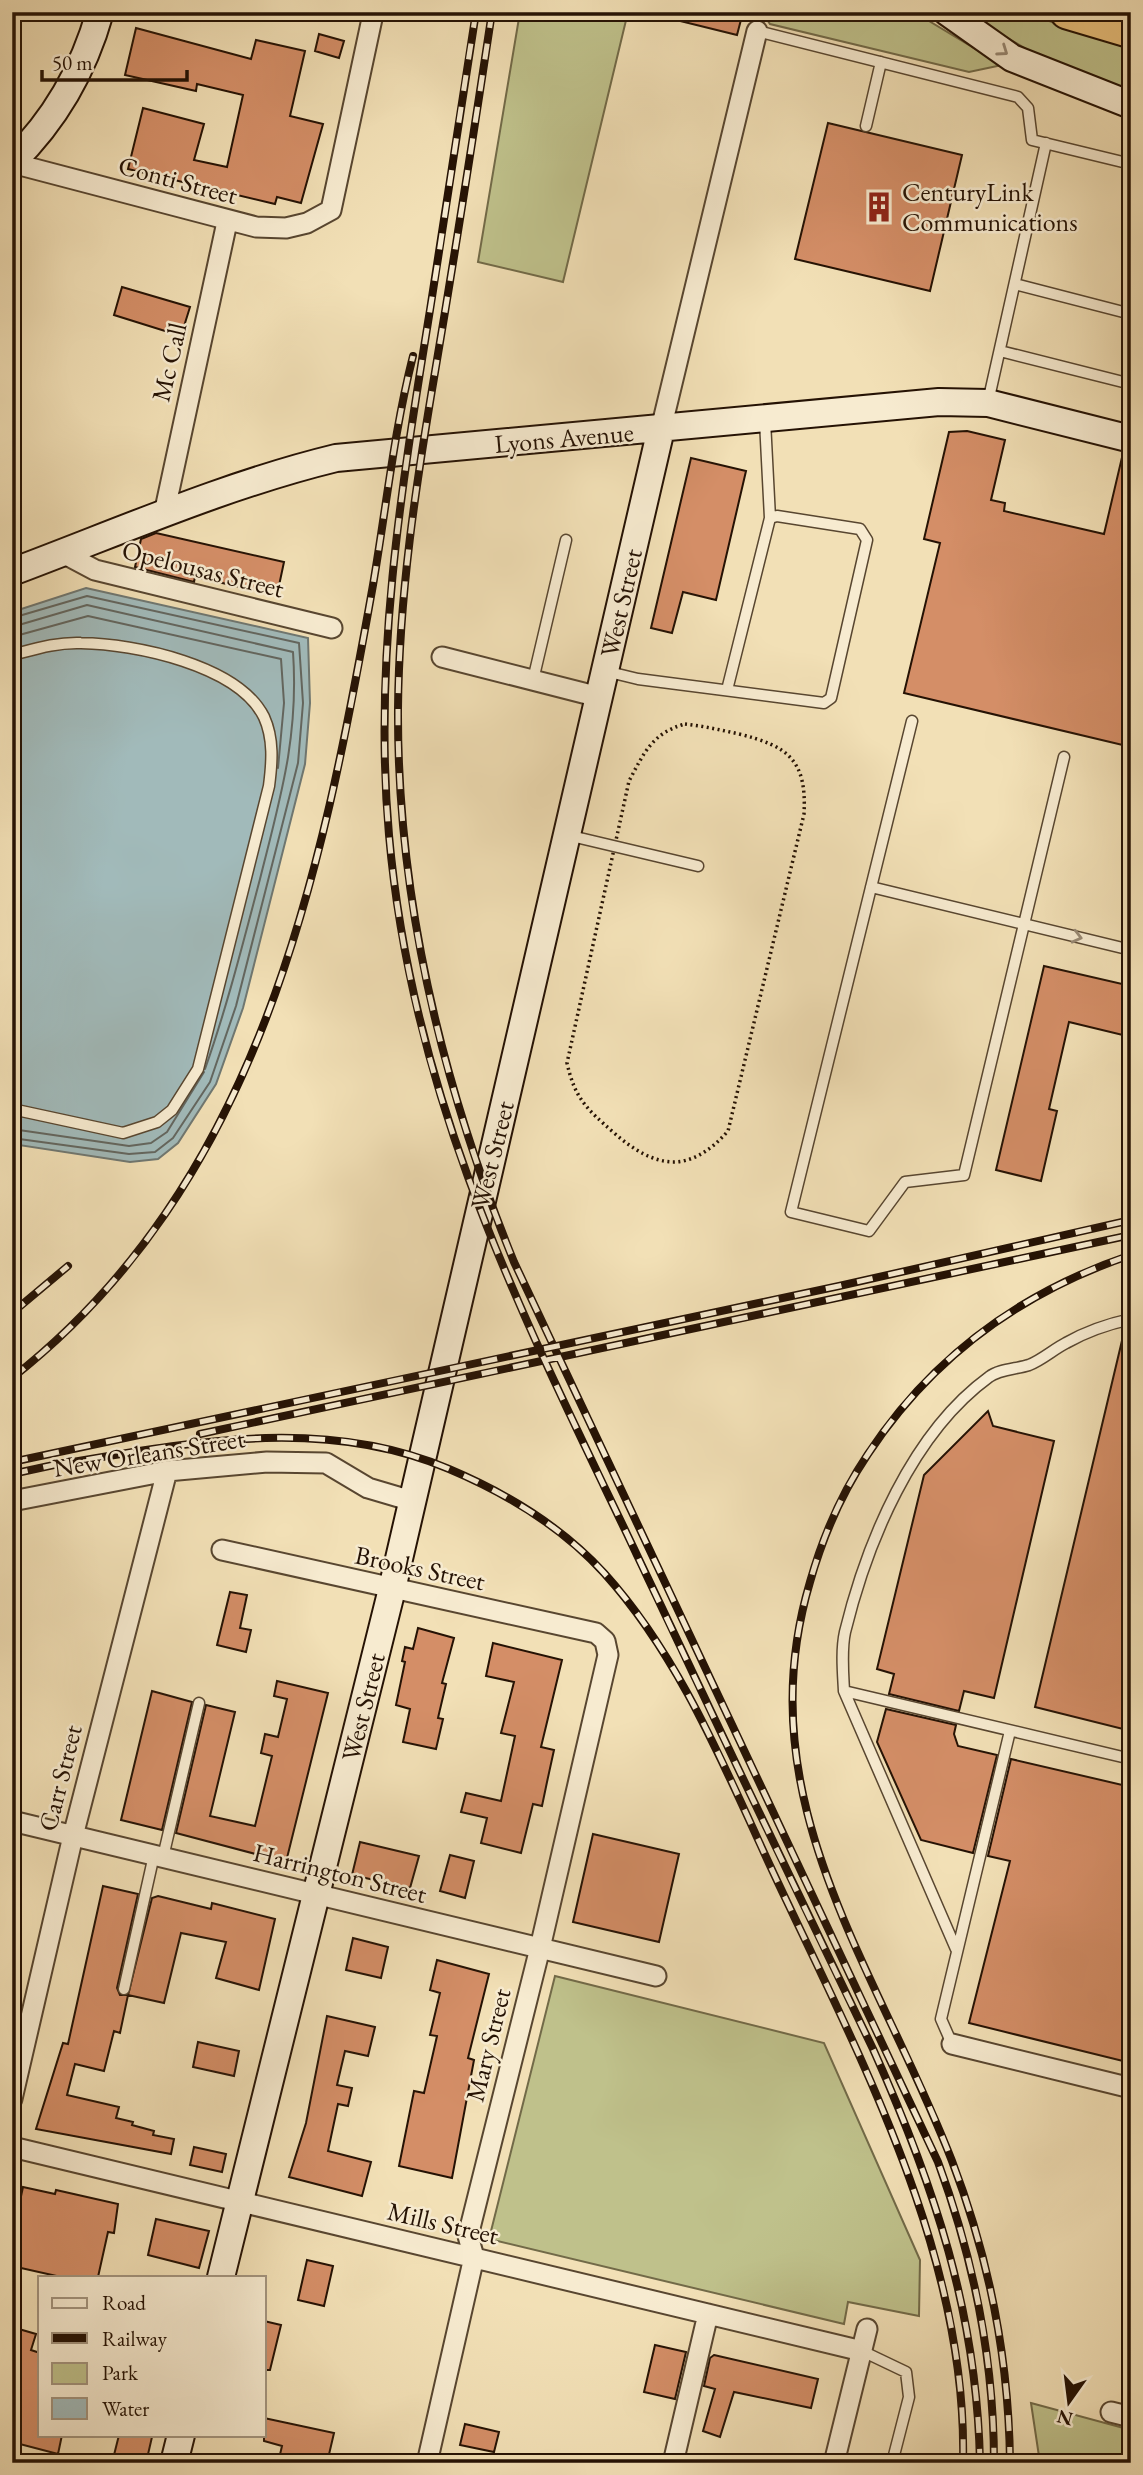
<svg xmlns="http://www.w3.org/2000/svg" width="1143" height="2475" font-family="'EB Garamond',serif">
	<rect width="100%" height="100%" fill="#f2e0b6"/>
	<filter id="stains"><feTurbulence type="fractalNoise" baseFrequency=".00286" numOctaves="4"/><feColorMatrix values="0 0 0 0 .2 0 0 0 0 .09 0 0 0 0 .02 0 0 0 .5 -.17"/></filter>
	<radialGradient id="worn" r=".72"><stop offset=".6" stop-color="#630" stop-opacity="0"/><stop offset="1" stop-color="#630" stop-opacity=".3"/></radialGradient>
	<path fill="#bfc18b" stroke="#726a48" stroke-width="2" d="M520 12H628L563 282 478 262Z
		M762 12H914L1002 65 969 72 770 24Z
		M963 12H1023L1131 49V92L1028 50Z
		M555 1976 824 2043 920 2260 919 2316 848 2302 844 2324 489 2239Z
		M1031 2403 1131 2430V2463H1040Z"/>
	<path fill="#a1baba" stroke="#6f7771" stroke-width="2" d="M86 588 308 638 310 703 305 764 243 1008 216 1084 178 1143 158 1159 130 1162 12 1144V612Z"/>
	<g fill="none" stroke-linecap="round" stroke-linejoin="round">
		<path stroke="#63665f" stroke-width="2" d="M12 618 87 596 299 643 303 703 298 763 236 1006 210 1082 173 1138 155 1152 129 1154 12 1138
			M12 627 87 605 293 652C299 737 280 799 260 879 243 943 227 1007 205 1069
			M12 637 88 616 281 659 284 703 278 768
			M12 1129 129 1146 151 1143 167 1132 204 1072"/>
	</g>
	<path fill="#d48e67" stroke="#251204" stroke-width="2" d="M669 12H743L737 35 668 18Z
		M136 28 251 59 256 40 305 51 290 116 323 124 301 203 277 197 275 204 128 169 143 108 204 124 194 160 227 167 243 95 197 84 196 91 125 75Z
		M319 34 344 41 339 58 315 51Z
		M828 123 962 155 930 291 795 259Z
		M122 287 190 307 181 336 114 315Z
		M967 431 1005 440 991 500 1005 503 1004 511 1104 534 1123 453 1131 454V747L904 693 940 543 924 539 949 432Z
		M691 458 746 471 716 600 683 592 672 633 651 628Z
		M156 533 284 562 277 595 195 577 194 582 135 567 141 539Z
		M1044 966 1131 986V1037L1069 1022 1049 1109 1057 1111 1041 1181 996 1170Z
		M1125 1328 1131 1329V1731L1035 1707Z
		M988 1411 993 1426 1054 1441 994 1698 964 1691 959 1711 889 1694 894 1674 877 1669 924 1475Z
		M230 1592 247 1595 240 1628 251 1630 246 1652 217 1645Z
		M418 1628 454 1638 442 1683 446 1684 438 1718 443 1719 436 1749 403 1742 410 1709 396 1705 405 1662 402 1661 405 1647 413 1649Z
		M493 1643 562 1660 541 1747 554 1750 547 1782 542 1806 533 1804 521 1853 481 1843 487 1818 461 1812 466 1793 501 1801 515 1736 501 1733 514 1682 486 1676Z
		M277 1681 328 1693 286 1862 176 1833 206 1705 235 1712 210 1816 255 1826 272 1756 261 1753 265 1734 278 1737 287 1699 274 1696Z
		M152 1691 192 1702 162 1830 121 1820Z
		M886 1709 956 1725 954 1734 958 1746 997 1755 973 1853 921 1840 877 1742Z
		M1011 1759 1131 1787V2063L969 2023 1010 1861 988 1856Z
		M593 1834 679 1854 659 1942 573 1922Z
		M360 1842 419 1856 410 1888 352 1875Z
		M450 1855 474 1861 465 1898 440 1891Z
		M103 1886 138 1894 117 1988 120 1995H128L120 2033 114 2031 104 2071 75 2064 67 2095 119 2107 116 2118 133 2122 132 2125 154 2131 153 2135 174 2139 171 2154 36 2129 63 2043 68 2044Z
		M158 1896 211 1909 212 1903 275 1919 259 1990 216 1978 226 1942 181 1933 164 2003 128 1995 152 1898Z
		M353 1938 388 1947 381 1978 346 1970Z
		M437 1960 489 1974 468 2058 474 2060 452 2178 399 2166 414 2091 424 2093 437 2036 430 2035 440 1993 430 1990Z
		M327 2016 375 2027 368 2056 345 2051 337 2085 352 2088 348 2106 338 2104 328 2151 371 2162 362 2196 289 2177 306 2123Z
		M198 2042 239 2051 234 2076 193 2067Z
		M194 2147 226 2154 222 2172 190 2165Z
		M23 2187 55 2194 56 2190 118 2204 114 2233 108 2232 98 2277H61L12 2266 20 2225 15 2224Z
		M156 2219 209 2231 199 2268 148 2255Z
		M307 2260 333 2266 324 2306 298 2300Z
		M264 2321 281 2325 270 2370H264Z
		M12 2327 36 2334 31 2350 40 2353V2435H62L58 2454 12 2442Z
		M655 2345 686 2352 675 2399 644 2392Z
		M714 2355 818 2379 811 2408 734 2392 720 2437 703 2431 715 2389 704 2386 710 2358Z
		M264 2418 334 2433 327 2463H278L282 2446 264 2441Z
		M465 2424 499 2432 494 2452 460 2445Z
		M119 2435 152 2437 146 2463H112Z"/>
	<g fill="none" stroke-linecap="round" stroke-linejoin="round">
		<g stroke="#584630" stroke-width="13">
			<path id="lane" d="M757 31 1018 97 1028 108 1032 140 1131 164
				M866 126 881 62
				M1015 284 1131 314
				M1000 351 1131 384
				M988 402 1046 143
				M765 421 770 518
				M12 655C35 649 57 642 81 643 135 644 238 665 264 717 274 739 272 763 269 786L198 1069 172 1110 157 1122 123 1133 12 1109
				M605 671 638 679 824 703 831 698 867 540 860 529 777 516 770 518 727 690
				M533 680 566 540
				M912 721 791 1212 869 1231 905 1182 964 1175 1064 757
				M567 835 698 866
				M871 887 1131 950
				M1131 1319C1108 1324 1087 1331 1066 1343 1054 1349 1042 1360 1029 1365 1017 1369 999 1369 989 1377 912 1433 867 1542 845 1632 841 1650 843 1672 844 1691L1131 1759
				M844 1691 956 1949
				M163 1857 199 1703
				M124 1989 154 1855
				M952 2044 941 2019 1010 1731
				M862 2351 906 2372 909 2397 892 2463"/>
		</g>
		<g stroke="#584630" stroke-width="23">
			<path id="street" d="M12 163 256 227 286 228 307 223 331 210 373 14 368 12
				M661 429 757 31
				M164 514 227 222
				M63 553 95 570 332 628
				M442 657 599 697
				M12 1501 167 1471 267 1462 326 1463 368 1488 412 1501
				M222 1550 596 1633 605 1641 608 1655 540 1948 468 2236 474 2257 427 2463
				M12 1821 656 1976
				M952 2044 1131 2088
				M12 2099 73 1836 167 1471
				M12 2147 862 2351
				M1111 2412 1131 2417
				M673 2463 708 2314
				M834 2463 867 2329"/>
		</g>
		<g stroke="#251204" stroke-width="30">
			<path id="secondary" d="M947 12 1012 58 1131 105
				M12 162C54 121 84 69 100 12
				M12 572C119 532 225 485 336 458L939 402 988 403 1131 439
				M221 2277 392 1589 661 429
				M174 2463 181 2435"/>
		</g>
		<g stroke="#251204" stroke-width="37">
			<path id="highway" d="M1067 12 1131 31"/>
		</g>
		<path stroke="#251204" stroke-width="3.5" stroke-dasharray="2 3.5" stroke-linecap="butt" d="M685 724C703 726 721 730 739 734 788 746 807 760 804 814L728 1131C689 1175 655 1169 613 1132 587 1109 575 1099 567 1063L629 781C644 753 652 733 685 724Z"/>
		<use href="#lane" stroke="#f7ebd0" stroke-width="10"/>
		<use href="#street" stroke="#f7ebd0" stroke-width="19"/>
		<use href="#secondary" stroke="#f7ebd0" stroke-width="26"/>
		<use href="#highway" stroke="#e9c07b" stroke-width="33"/>
		<g stroke="#251204" stroke-width="8">
			<path id="rail" d="M476 12C460 111 446 211 430 310 402 484 373 658 389 835 412 1097 516 1302 627 1534 708 1706 790 1878 873 2049 934 2185 977 2312 980 2463
				M492 12C474 132 455 253 435 372 416 484 399 595 398 709 397 901 442 1085 514 1262L938 2162C974 2260 994 2358 994 2463
				M12 1313 68 1266
				M12 1378C260 1183 321 878 373 585 386 509 394 431 413 356
				M200 1434 1131 1235
				M12 1462 839 1286 1131 1220
				M55 1465C186 1443 322 1415 449 1469 506 1493 562 1527 604 1573 681 1658 725 1769 773 1872 859 2056 968 2255 963 2463
				M12 1474 63 1463
				M1010 2463C1009 2359 989 2258 952 2161 877 1967 745 1801 810 1582 823 1536 841 1494 868 1454 932 1357 1021 1292 1131 1255"/>
		</g>
		<use href="#rail" stroke="#f7ebd0" stroke-width="5" stroke-dasharray="16" stroke-linecap="butt"/>
	</g>
	<defs><path id="oneway-chevron" d="M-2-3.5L2.5 0L-2 3.5" fill="none" stroke-width="1.6" stroke-linecap="round" stroke-linejoin="round" transform="scale(1.75)"/></defs>
	<g stroke="#988974">
		<use href="#oneway-chevron" transform="translate(1003 51) rotate(35)"/>
		<use href="#oneway-chevron" transform="translate(1077 937) rotate(14)"/>
	</g>
	<defs>
		<g id="building-bare" transform="scale(2.415)"><path d="M-4-6H4V6H1V3H-1V6H-4ZM-2.5-4.3h1.7v1.8h-1.7ZM.8-4.3h1.7v1.8H.8ZM-2.5-1h1.7V.8h-1.7ZM.8-1h1.7V.8H.8Z" fill="#8f2418" stroke="#f7ebd0" stroke-width="2.5" paint-order="stroke"/></g>
	</defs>
	<g fill-rule="evenodd">
		<use href="#building-bare" x="879" y="207"/>
	</g>
	<g text-anchor="middle" dominant-baseline="central" stroke-width="5" stroke-linejoin="round" paint-order="stroke">
		<g font-size="26" fill="#251204" stroke="#f7ebd0">
			<text transform="translate(178 180) rotate(15)">Conti Street</text>
			<text transform="translate(169 362) rotate(-77)">Mc Call</text>
			<text transform="translate(564 438) rotate(-5)">Lyons Avenue</text>
			<text transform="translate(203 569) rotate(14)">Opelousas Street</text>
			<text transform="translate(621 603) rotate(-77)">West Street</text>
			<text transform="translate(492 1155) rotate(-76)">West Street</text>
			<text transform="translate(149 1453) rotate(-9)">New Orleans Street</text>
			<text transform="translate(420 1568) rotate(12)">Brooks Street</text>
			<text transform="translate(363 1707) rotate(-76)">West Street</text>
			<text transform="translate(60 1778) rotate(-76)">Carr Street</text>
			<text transform="translate(340 1873) rotate(14)">Harrington Street</text>
			<text transform="translate(488 2045) rotate(-76)">Mary Street</text>
			<text transform="translate(443 2223) rotate(13)">Mills Street</text>
		</g>
		<g font-size="26" fill="#251204" stroke="#f7ebd0" text-anchor="start">
			<text x="902" y="192">CenturyLink<tspan x="902" dy="30">Communications</tspan></text>
		</g>
	</g>
	<rect width="1143" height="2475" fill="none" stroke="#f2e0b6" stroke-width="42"/>
	<rect x="14" y="14" width="1115" height="2447" fill="none" stroke="#251204" stroke-width="3.5"/>
	<rect x="21" y="21" width="1101" height="2433" fill="none" stroke="#251204" stroke-width="2"/>
	<rect x="38" y="2276" width="228" height="161" fill="#f7ebd0" stroke="#a3947e" stroke-width="2"/>
	<rect x="52" y="2298" width="35" height="10" fill="#f7ebd0" stroke="#a3947e" stroke-width="2"/>
	<text x="102" y="2310" font-size="21" fill="#251204">Road</text>
	<rect x="52" y="2333" width="35" height="10" fill="#251204" stroke="#a3947e" stroke-width="2"/>
	<text x="102" y="2346" font-size="21" fill="#251204">Railway</text>
	<rect x="52" y="2363" width="35" height="21" fill="#bfc18b" stroke="#a3947e" stroke-width="2"/>
	<text x="102" y="2380" font-size="21" fill="#251204">Park</text>
	<rect x="52" y="2398" width="35" height="21" fill="#a1baba" stroke="#a3947e" stroke-width="2"/>
	<text x="102" y="2416" font-size="21" fill="#251204">Water</text>
	<g transform="translate(1069 2402) rotate(194)" stroke="#f7ebd0" stroke-width="5" paint-order="stroke">
	<path d="M0-5L12 26L0 18L-12 26Z" fill="#251204"/>
	<text y="-10" font-size="19" font-weight="bold" text-anchor="middle" fill="#251204">N</text>
	</g>
	<path d="M42 70v10h145v-10" fill="none" stroke="#251204" stroke-width="3.5"/>
	<text x="52" y="70" font-size="21" fill="#251204" stroke="#f7ebd0" stroke-width="5" paint-order="stroke">50 m</text>
	<rect width="100%" height="100%" filter="url(#stains)"/>
	<rect width="100%" height="100%" fill="url(#worn)"/>
</svg>
